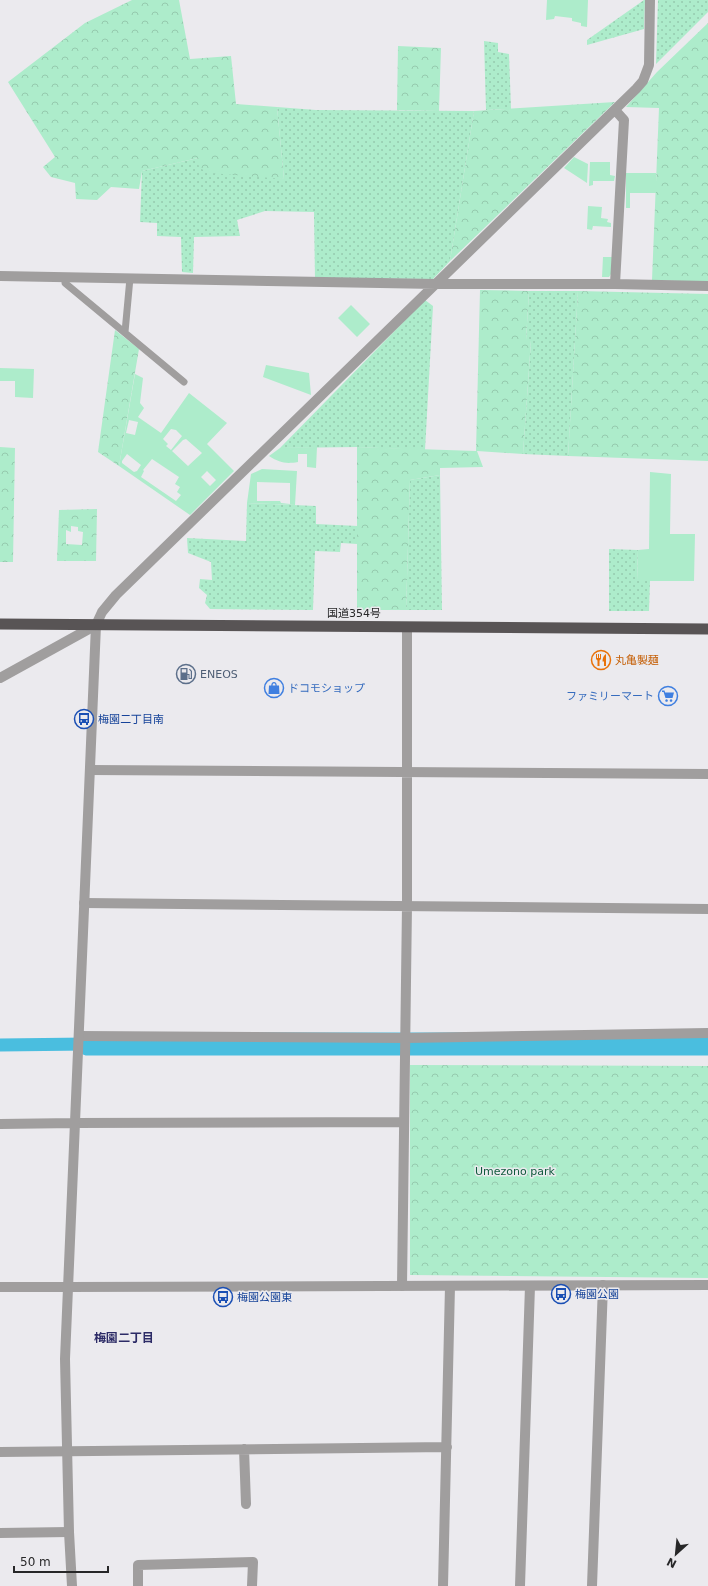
<svg xmlns="http://www.w3.org/2000/svg" width="708" height="1586" font-family="'DejaVu Sans','Noto Sans JP',sans-serif">
	<defs>
		<pattern id="grass-dots" width="8" height="8" patternUnits="userSpaceOnUse"><rect width="8" height="8" fill="#adeccb"/><path d="M2 2h.1M6 6h.1" fill="none" stroke="#95caae" stroke-width="1.8" stroke-linecap="round"/></pattern>
		<pattern id="forest-crowns" width="20" height="18" patternUnits="userSpaceOnUse"><rect width="20" height="18" fill="#adeccb"/><path d="M2 6a3 3 0 1 1 6 0M12 15a3 3 0 1 1 6 0" fill="none" stroke="#95caae"/></pattern>
	</defs>
	<rect width="100%" height="100%" fill="#ebeaee"/>
	<path fill="url(#grass-dots)" d="M644 0H645L644 29 587 45V40Z
		M658 0H708V12L656 64Z
		M484 41 498 43V52L509 54 511 109 486 110Z
		M277 107 316 110 474 111 450 261 433 279 315 278 314 212 265 211 237 220 240 236 194 237 193 273 182 272 181 237 157 236V223L140 222 142 171 198 158 284 179Z
		M529 291H578L568 456 523 454 531 341 526 340Z
		M425 300 433 306 425 450 357 447 280 448Z
		M440 475 442 610H406L410 480Z
		M247 503 316 506V524L358 526 357 544 341 543 340 552 315 551 313 610 210 609 205 603 207 595 199 588 200 579 212 580 211 562 188 553 187 538 246 541Z
		M609 549 638 550 637 581H650L649 611H609Z"/>
	<path fill="url(#forest-crowns)" fill-rule="evenodd" d="M132 0H179L190 59 231 56 236 104 277 107 284 179 211 173 199 168 198 158 142 171 139 189 111 187 97 200 76 199 75 183 51 177 43 167 55 157 8 82 85 23Z
		M708 23V282L652 280 659 108 626 107 657 72Z
		M398 46 441 48 439 111 397 110Z
		M615 102 450 261 474 111Z
		M480 290 529 291 526 340H531L523 454 477 451 483 467 440 468V475L410 480 406 610H357V447L476 451Z
		M578 291 708 294V461L568 456Z
		M115 330 139 349 119 466 98 452Z
		M0 447 15 448 13 562H0Z
		M97 509 96 561H57L59 510ZM71 526 78 527V531L83 532 82 545 66 544V530L71 532Z
		M410 1065 708 1066V1278L410 1275Z"/>
	<path fill="#adeccb" fill-rule="evenodd" d="M547 0H588L587 27 581 26V23L572 21V18L555 16 554 19 546 20Z
		M574 157 588 164 587 183 564 168Z
		M590 162H610V175L615 176 614 181H593V185L589 186Z
		M626 173H656V193H630V208H626Z
		M588 206 602 207 601 218 608 219 607 222 611 223V227L593 226 592 230 587 229Z
		M603 257H612L611 274 609 277H602Z
		M351 305 370 324 357 337 338 318Z
		M266 365 309 373 311 395 263 377Z
		M0 368 34 369 33 398 15 397V381H0Z
		M135 374 143 378 140 403 144 408 138 417 161 433 189 393 227 423 207 444 234 471 190 515 119 466ZM129 420 138 422 135 435 126 433ZM171 429 176 430 182 436 171 450 166 446 168 444 163 439ZM186 439 202 453 188 466 172 451 183 440ZM127 454 141 465 137 471 134 472 122 463V461ZM152 459 179 477 175 484 180 487 177 492 181 495 176 501 141 477 144 471 143 470ZM207 471 216 480 210 486 201 477Z
		M317 447 316 468 307 467V454H298V462C286 464 280 463 269 456L280 448Z
		M262 469 297 471 295 505 247 503 251 474ZM257 482 290 483V504L281 503 280 501H257Z
		M650 472 671 474 670 534H695L694 581H637L638 550 649 549Z"/>
	<g fill="none" stroke-linecap="round" stroke-linejoin="round">
		<path stroke="#4abedf" stroke-width="13" d="M0 1045 88 1044"/>
		<path stroke="#4abedf" stroke-width="23" d="M88 1044H708"/>
		<path stroke="#a09e9e" stroke-width="7" d="M65 277V283L184 382
			M125 332 130 278"/>
		<path stroke="#a09e9e" stroke-width="10" d="M0 276 436 284H615L708 286
			M615 284 624 120 615 110
			M0 678 96 625 102 612 116 595 636 89 643 81 649 65 650 0
			M90 770 708 774
			M84 903 708 909
			M79 1036 406 1038 708 1033
			M75 1123 404 1122
			M402 1286 407 905V627
			M0 1287H68
			M244 1449 246 1504
			M0 1452 447 1447
			M0 1533 69 1532
			M138 1586V1565L253 1562 252 1586
			M443 1586 450 1286
			M520 1586 530 1286
			M592 1586 603 1285"/>
		<path stroke="#a09e9e" stroke-width="10" d="M0 1124 75 1123
			M68 1287 708 1285
			M72 1586 69 1532 65 1359 96 625"/>
		<path stroke="#585455" stroke-width="11" d="M0 624 708 629"/>
	</g>
	<defs>
		<g id="restaurant-ring" transform="scale(1)"><circle r="9.5" fill="#ebeaee" stroke="#e8710a" stroke-width="1.5"/><path d="M-5-6h1v4h1v-4h1v4h1v-4h1v5L-1.5 .5V6h-2V.5L-5-1ZM5-6V6H3V1.5H1.5Q1.5-4 5-6Z" fill="#e8710a"/></g>
		<g id="fuel-ring" transform="scale(1)"><circle r="9.5" fill="#ebeaee" stroke="#5c6f8a" stroke-width="1.5"/><path d="M-5.5-6h7V0h2V4h1.3V-2.5L3-4.5l.8-.8L6-3V5H2.5V1h-1V6h-7ZM-4.2-4.7v3.2H.2V-4.7Z" fill="#5c6f8a"/></g>
		<g id="shop-ring" transform="scale(1)"><circle r="9.5" fill="#ebeaee" stroke="#3f7fe0" stroke-width="1.5"/><path d="M-5-2.5h2.3a2.7 3.5 0 0 1 5.4 0H5L5.5 6h-11ZM-1.5-2.5h3a1.5 2.3 0 0 0-3 0Z" fill="#3f7fe0"/></g>
		<g id="supermarket-ring" transform="scale(1)"><circle r="9.5" fill="#ebeaee" stroke="#3f7fe0" stroke-width="1.5"/><path d="M-6-5.5h2.5l.6 2H6L4.5 2H-2.5L-4.4-4H-6ZM-1.5 3.2a1.3 1.3 0 1 0 .1 0ZM3 3.2a1.3 1.3 0 1 0 .1 0Z" fill="#3f7fe0"/></g>
		<g id="bus-ring" transform="scale(1)"><circle r="9.5" fill="#ebeaee" stroke="#1a4fb4" stroke-width="1.5"/><path d="M-5-6H5V4H4V6H2V4H-2V6H-4V4H-5ZM-3.5-4V0h7V-4ZM-3.5 1.2v1.5H-2V1.2ZM2 1.2v1.5H3.5V1.2Z" fill="#1a4fb4"/></g>
	</defs>
	<g fill-rule="evenodd">
		<use href="#restaurant-ring" x="601" y="660"/>
		<use href="#fuel-ring" x="186" y="674"/>
		<use href="#shop-ring" x="274" y="688"/>
		<use href="#supermarket-ring" x="668" y="696"/>
		<use href="#bus-ring" x="84" y="719"/>
		<use href="#bus-ring" x="561" y="1294"/>
		<use href="#bus-ring" x="223" y="1297"/>
	</g>
	<g text-anchor="middle" dominant-baseline="central" stroke-width="3" stroke-linejoin="round" paint-order="stroke">
		<g font-size="11" fill="#272728" stroke="#ebeaee">
			<text x="354" y="613">国道354号</text>
		</g>
		<g font-size="11" fill="#c56008" stroke="#ebeaee" text-anchor="start">
			<text x="615" y="660">丸亀製麺</text>
		</g>
		<g font-size="11" fill="#4e5e75" stroke="#ebeaee" text-anchor="start">
			<text x="200" y="674">ENEOS</text>
		</g>
		<g font-size="11" fill="#366cbe" stroke="#ebeaee" text-anchor="start">
			<text x="288" y="688">ドコモショップ</text>
			<text x="654" y="696" text-anchor="end">ファミリーマート</text>
		</g>
		<g font-size="11" fill="#164399" stroke="#ebeaee" text-anchor="start">
			<text x="98" y="719">梅園二丁目南</text>
			<text x="575" y="1294">梅園公園</text>
			<text x="237" y="1297">梅園公園東</text>
		</g>
		<g font-size="11" fill="#105a3d" stroke="#ebeaee">
			<text x="515" y="1171">Umezono park</text>
		</g>
		<g font-size="12" font-weight="bold" fill="#2c2b66" stroke="#ebeaee">
			<text x="124" y="1338">梅園二丁目</text>
		</g>
	</g>
	<g transform="translate(676 1554) rotate(207)" stroke="#ebeaee" stroke-width="3" paint-order="stroke">
	<path d="M0-3L7 15L0 10L-7 15Z" fill="#272728"/>
	<text y="-6" font-size="11" font-weight="bold" text-anchor="middle" fill="#272728">N</text>
	</g>
	<path d="M14 1566v6h94v-6" fill="none" stroke="#272728" stroke-width="2"/>
	<text x="20" y="1566" font-size="12" fill="#272728" stroke="#ebeaee" stroke-width="3" paint-order="stroke">50 m</text>
</svg>
